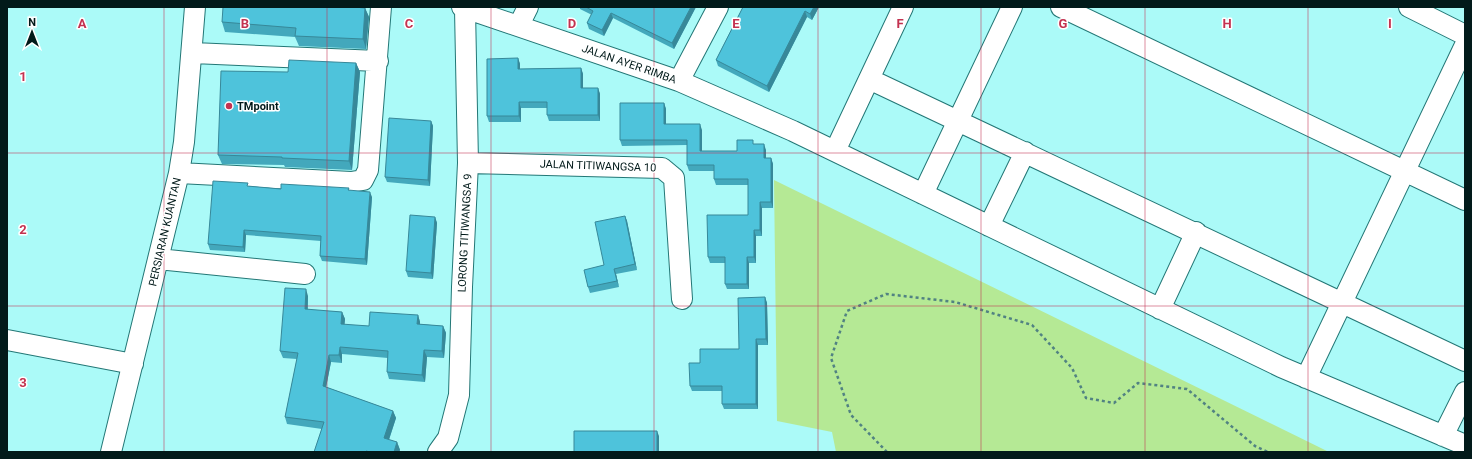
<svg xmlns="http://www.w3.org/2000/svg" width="1472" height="459" font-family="Roboto,sans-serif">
	<rect width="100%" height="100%" fill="#abfaf8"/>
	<path fill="#b5e995" d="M774 180 1329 452H836L832 432 777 421Z"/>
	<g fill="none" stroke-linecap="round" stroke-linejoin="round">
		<g stroke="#237776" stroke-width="22">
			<path id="minor" d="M462 7 679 81 793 131 1281 367 1465 445
				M1061 7 1465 200
				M1409 7 1465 35
				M519 25 528 7
				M193 53 378 61
				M869 79 1465 361
				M679 81 718 7
				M835 151 903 7
				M468 163 662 168 674 178 682 299
				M179 173 351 182 363 180 368 170 381 7
				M923 194 1012 7
				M989 226 1025 152
				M158 259 305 274
				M1160 309 1196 232
				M7 340 133 364
				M1306 378 1465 45
				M1443 436 1465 392
				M111 452 179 173 184 142 195 7
				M438 452 448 438 459 395 462 287 468 163 465 9"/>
		</g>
		<path stroke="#518282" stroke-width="2.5" stroke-dasharray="3 3" stroke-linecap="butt" d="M887 452 851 415 831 358 847 311 886 294 955 302 1032 325 1072 368 1086 398 1114 403 1138 383 1187 389 1255 446 1268 452"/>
		<use href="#minor" stroke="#fff" stroke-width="20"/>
	</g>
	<path fill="#43a8bc" d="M580 7H696L674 49 613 18 604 36 589 29 587 23 592 15 580 9Z
		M743 7H819L812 20 807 17 769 92 718 66 716 60Z
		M365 8 369 17 366 49 299 46 295 37 225 32 222 22Z
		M518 58 520 64V69L581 68 583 74V88H598L600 94V121H549L547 115V108H521V122H489L487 116Z
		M356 63 360 72 352 170 285 167 284 165 222 164 218 155 288 72Z
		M664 103 666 109V124L702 130V151H737L754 144 766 150V158H771L773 164V208H762V236H756V263H749V289H727L725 284V263H710L708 257 748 215V185H716L714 179V171H689L687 165V145L622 146 620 140Z
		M431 121 433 126 430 186 387 182 385 177Z
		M249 186 281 189 349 188V190L372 197 367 265 322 261 320 256 321 241 246 235 245 252 210 250 208 244Z
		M625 216 627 221 637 270 616 274 619 287 590 293 588 287 604 265Z
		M435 217 437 223 433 279 408 277 406 271Z
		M308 296V310L342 312 345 319 344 325 369 326 418 315 420 322V324L443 326 446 333 444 358 427 357 425 382 389 379 387 372 388 358 342 354V363L331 362 326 387 393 411 396 418 389 440 397 442 400 450 399 452H314L322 429 287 424 285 417 297 359 283 358 280 351Z
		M765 297 767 303 768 345H758V409H724L722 404V391H692L690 386 700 363 739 349Z"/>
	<path fill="#378899" d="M691 7H696L674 49 672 43Z
		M814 7H819L812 20 810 14Z
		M365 8 369 17 366 49 363 39Z
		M805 11 807 17 769 92 767 86Z
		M611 13 613 18 604 36 602 30Z
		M518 58 520 64V75L518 69Z
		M356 63 360 72 352 170 349 161Z
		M581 68 583 74V94L581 88Z
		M598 88 600 94V121L598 115Z
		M519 102 521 108V122L519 116Z
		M664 103 666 109V130L664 124Z
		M431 121 433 126 430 186 428 180Z
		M700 124 702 130V157L700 151Z
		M764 144 766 150V164L764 158Z
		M771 158 773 164V208L771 202Z
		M370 192 372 197 367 265 365 259Z
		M760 202 762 208V236L760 230Z
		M625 216 627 221 637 270 635 264Z
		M435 217 437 223 433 279 431 273Z
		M244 230 246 235 245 252 243 247Z
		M754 230 756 236V263L754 257Z
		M747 257 749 263V289L747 284Z
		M614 269 616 274 619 287 617 281Z
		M306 289 308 296 307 316 305 309Z
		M765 297 767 303 768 345 766 339Z
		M342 312 345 319 344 332 341 324Z
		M418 315 420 322V331L417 324Z
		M443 326 446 333 444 358 442 351Z
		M756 339 758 345V409L756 404Z
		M340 347 342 354V363L339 355Z
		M424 350 427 357 425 382 422 375Z
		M329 355 331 362 325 393 323 386Z
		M393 411 396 418 387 445 384 438Z
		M657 431 659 436V452H657Z
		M397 442 400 450 399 452H394Z"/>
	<path fill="#4ec3db" stroke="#378899" d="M223 7H354L365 8 363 39 295 36 296 28 222 22Z
		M586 7H691L672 43 611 13 602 30 587 23 593 11Z
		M743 7H814L810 14 805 11 767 86 716 60Z
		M518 58V69L581 68V88H598V115H547V102H519V116H487V59Z
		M289 60 356 63 349 161 282 158V157L218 155 221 71 288 72Z
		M620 103H664V124H700V151H737V140H753V144H764V158H771V202H760V230H754V257H747V284H725V257H708L707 215H748V179H714V165H687V140H620Z
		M389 118 431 121 428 180 385 177Z
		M213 181 248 183 247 186 281 189V184L349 188 348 190 370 192 365 259 320 256 321 236 244 230 243 247 208 244Z
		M410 215 435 217 431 273 406 271Z
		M625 216 635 264 614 269 617 281 588 287 584 270 604 265 595 222Z
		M285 288 306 289 305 309 342 312 341 324 369 326 370 312 418 315 417 324 443 326 442 351 424 350 422 375 387 372 388 351 340 347 339 355H329L323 386 393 411 384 438 397 442 394 452H370L366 451V452H314L324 422 285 417 298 353 280 351Z
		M765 297 766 339H756V404H722V386H690L689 363H700V349H739L738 298Z
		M574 431H657V452H574Z"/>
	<path fill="none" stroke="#c33250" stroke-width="1" stroke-opacity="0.55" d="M164 7V452M327 7V452M491 7V452M654 7V452M818 7V452M981 7V452M1145 7V452M1308 7V452M7 153H1465M7 306H1465"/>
	<circle fill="#c33250" stroke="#fff" stroke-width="1.5" cx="229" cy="106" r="4"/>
	<g text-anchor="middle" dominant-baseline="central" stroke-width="3" stroke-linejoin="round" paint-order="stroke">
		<g font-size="11" fill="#021a1a" stroke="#fff">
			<text transform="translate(629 64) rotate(19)">JALAN AYER RIMBA</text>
			<text transform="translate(598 166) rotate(2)">JALAN TITIWANGSA 10</text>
			<text transform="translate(165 232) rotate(-77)">PERSIARAN KUANTAN</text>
			<text transform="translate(465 233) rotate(-87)">LORONG TITIWANGSA 9</text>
		</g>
		<g font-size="11" font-weight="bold" fill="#021a1a" stroke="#fff" text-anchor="start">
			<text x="237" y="106">TMpoint</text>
		</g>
	</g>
	<g font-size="13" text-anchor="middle" font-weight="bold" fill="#c33250" stroke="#fff" stroke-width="3" stroke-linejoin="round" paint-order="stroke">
		<text x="82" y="28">A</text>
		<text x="245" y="28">B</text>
		<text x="409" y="28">C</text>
		<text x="572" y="28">D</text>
		<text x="736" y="28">E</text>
		<text x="900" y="28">F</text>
		<text x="1063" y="28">G</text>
		<text x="1227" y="28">H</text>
		<text x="1390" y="28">I</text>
		<text x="23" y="81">1</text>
		<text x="23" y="234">2</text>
		<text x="23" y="387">3</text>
	</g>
	<rect width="1472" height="459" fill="none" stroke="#021a1a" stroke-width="16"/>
	<g transform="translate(32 32)" stroke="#ffffff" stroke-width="3" paint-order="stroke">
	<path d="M0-3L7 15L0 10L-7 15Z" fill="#021a1a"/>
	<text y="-6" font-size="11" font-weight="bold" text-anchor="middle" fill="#021a1a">N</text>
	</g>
</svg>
